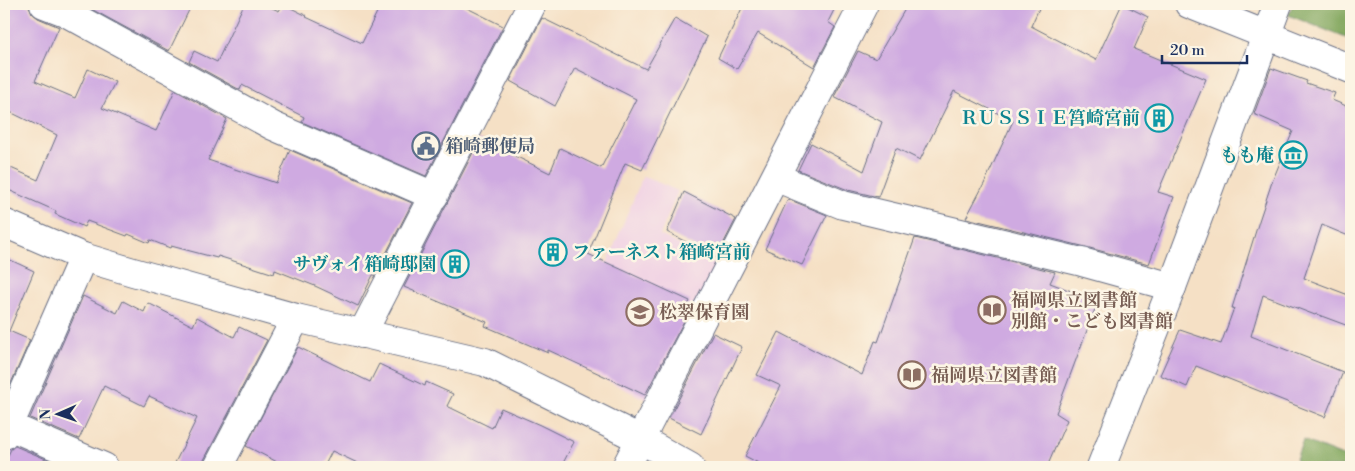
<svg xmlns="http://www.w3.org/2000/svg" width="1355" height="471" font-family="'Libre Bodoni','Noto Serif JP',serif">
	<rect width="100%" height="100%" fill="#fcf5e5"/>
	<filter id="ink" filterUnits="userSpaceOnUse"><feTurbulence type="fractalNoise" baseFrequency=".02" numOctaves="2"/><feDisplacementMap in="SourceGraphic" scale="10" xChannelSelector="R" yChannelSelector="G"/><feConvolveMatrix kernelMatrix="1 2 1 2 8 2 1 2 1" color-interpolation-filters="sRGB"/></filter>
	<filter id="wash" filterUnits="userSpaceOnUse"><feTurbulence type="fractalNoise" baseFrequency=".0096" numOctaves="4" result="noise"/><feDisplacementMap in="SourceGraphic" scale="20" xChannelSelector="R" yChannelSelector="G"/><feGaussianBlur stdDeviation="1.12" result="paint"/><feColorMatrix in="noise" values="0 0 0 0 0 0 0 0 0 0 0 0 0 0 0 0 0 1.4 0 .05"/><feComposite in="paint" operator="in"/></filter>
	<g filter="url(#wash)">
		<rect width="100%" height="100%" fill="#f5e0c5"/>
		<path fill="#f0d0e4" d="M643 176 678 191 660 235 717 264 649 401 567 361Z"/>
		<path fill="#80a65c" stroke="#4e6a5d" d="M1293 4H1351V40L1288 15Z
			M1303 440 1350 459 1346 467H1293Z"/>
		<g id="blocks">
			<path fill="#cfaae1" d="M4 4H23L29 6 32 13 38 18 59 27 35 81 75 98 88 69 115 82 102 108 156 131 175 90 227 119 208 160 276 183 290 150 412 203 375 275H373L358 306 315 286 275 270 274 274 218 256 217 258 171 246 170 248 150 240 149 243 128 234 127 236 87 221 84 227 55 214 56 211 4 188V165L38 180 57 135 4 109Z
				M82 4H192L169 51Z
				M244 4H263L279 11 283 4 307 16 306 17 362 43 381 4H459L503 26 426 176 302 122 304 117 242 85 240 90 189 62 194 51 217 62Z
				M744 4H837L828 22 835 27 814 67 758 33 737 69 718 58Z
				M908 4H1041L1031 26 1096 60 1122 4 1148 17 1134 49 1206 79 1158 192 1174 197 1149 264 1086 247 966 218 984 184 1013 121 954 91 920 160 896 148 878 197 848 190 798 170 811 143 864 171 882 122 834 97 858 51 876 59Z
				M542 18 646 69 675 18 707 37 642 170 625 163 588 254 690 301 682 318 685 319 645 395 548 350V353L485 326 487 322 404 287 480 139 550 173 560 148 601 168 636 99 575 68 555 106 510 81Z
				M1271 68 1307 81 1306 83 1335 93 1332 100 1351 108V237L1322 225 1304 278 1351 296V327L1316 314 1315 315 1263 295 1251 336 1343 372 1325 417 1196 366 1187 387 1160 375 1180 330 1221 344 1234 308H1232L1259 221 1272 182 1293 131 1254 114Z
				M684 192 736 219 716 258 667 232Z
				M788 199 827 215 802 265 765 249Z
				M915 238 1055 272 1050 283 1098 301 1056 413 1067 420 1047 467H766L745 456 781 386 757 375 779 332 862 375 875 341 878 342Z
				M4 257 34 271 9 331 30 340 4 399Z
				M83 296 117 313 123 301 144 312 148 303 193 326 197 317 234 337 239 327 267 340 204 460 202 467H173L197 418 149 396 144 406 104 386 79 439 30 418Z
				M713 333 742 347 701 434 669 418Z
				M298 347 370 382 379 364 425 386 426 382 453 394 447 406 492 428 501 408 540 425 574 442 561 467H366L332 451 324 467H287L246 446Z
				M15 446 65 467H4V464L11 449Z"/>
		</g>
	</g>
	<g filter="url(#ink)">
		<use href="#blocks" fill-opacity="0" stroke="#676d82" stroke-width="1"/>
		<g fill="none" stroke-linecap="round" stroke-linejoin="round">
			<g stroke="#676d82" stroke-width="30">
				<path id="street" d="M44 4 65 12 273 126 434 196
					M775 177 843 205 1082 262 1172 287
					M362 334 532 4
					M9 426 104 467
					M4 435 9 426 83 257
					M218 467 296 318
					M626 467 864 4"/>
			</g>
			<g stroke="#676d82" stroke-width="30">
				<path id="secondary" d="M4 223 83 257 133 272 296 318 485 362 640 439 690 467
					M1101 467 1172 287 1278 4"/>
			</g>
			<g stroke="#676d82" stroke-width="30">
				<path id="primary" d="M1189 4 1351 69"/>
			</g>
			<use href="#street" stroke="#fff" stroke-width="28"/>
			<use href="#secondary" stroke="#fff" stroke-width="28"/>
			<use href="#primary" stroke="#fff" stroke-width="28"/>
		</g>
	</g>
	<defs>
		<g id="building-ring" transform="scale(1.4375)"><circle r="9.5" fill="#fcf5e5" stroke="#0f9aa8" stroke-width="1.5"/><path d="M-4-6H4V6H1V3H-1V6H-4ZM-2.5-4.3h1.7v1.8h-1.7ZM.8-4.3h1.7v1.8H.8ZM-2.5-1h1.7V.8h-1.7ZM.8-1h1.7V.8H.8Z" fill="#0f9aa8"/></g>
		<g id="civic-ring" transform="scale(1.4375)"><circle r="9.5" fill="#fcf5e5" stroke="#5c6f8a" stroke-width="1.5"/><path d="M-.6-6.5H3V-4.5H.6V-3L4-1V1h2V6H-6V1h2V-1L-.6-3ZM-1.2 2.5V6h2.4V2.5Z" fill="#5c6f8a"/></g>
		<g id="museum-ring" transform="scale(1.4375)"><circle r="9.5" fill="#fcf5e5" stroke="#0f9aa8" stroke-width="1.5"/><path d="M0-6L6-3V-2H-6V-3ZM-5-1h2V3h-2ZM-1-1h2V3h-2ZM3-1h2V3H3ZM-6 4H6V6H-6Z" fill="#0f9aa8"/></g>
		<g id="library-ring" transform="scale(1.4375)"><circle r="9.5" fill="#fcf5e5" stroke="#8d6e63" stroke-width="1.5"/><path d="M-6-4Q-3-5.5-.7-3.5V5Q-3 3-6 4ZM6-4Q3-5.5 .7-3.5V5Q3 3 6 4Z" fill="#8d6e63"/></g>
		<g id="school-ring" transform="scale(1.4375)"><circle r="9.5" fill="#fcf5e5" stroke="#8d6e63" stroke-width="1.5"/><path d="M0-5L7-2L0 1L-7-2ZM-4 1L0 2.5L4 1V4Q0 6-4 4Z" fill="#8d6e63"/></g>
	</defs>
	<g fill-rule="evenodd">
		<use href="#building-ring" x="1159" y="118"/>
		<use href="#civic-ring" x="426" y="146"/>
		<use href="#museum-ring" x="1293" y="155"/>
		<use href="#building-ring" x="553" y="252"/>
		<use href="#building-ring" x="455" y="264"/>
		<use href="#library-ring" x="992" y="310"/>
		<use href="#school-ring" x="640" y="312"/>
		<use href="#library-ring" x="912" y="375"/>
	</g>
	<g text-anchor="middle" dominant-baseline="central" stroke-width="5" stroke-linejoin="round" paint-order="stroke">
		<g font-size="18" font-weight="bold" fill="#0d838f" stroke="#fcf5e5" text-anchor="end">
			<text x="1140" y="118">ＲＵＳＳＩＥ筥崎宮前</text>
			<text x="1274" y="155">もも庵</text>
			<text x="572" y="252" text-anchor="start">ファーネスト箱崎宮前</text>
			<text x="436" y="264">サヴォイ箱崎邸園</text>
		</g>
		<g font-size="18" font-weight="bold" fill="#4e5e75" stroke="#fcf5e5" text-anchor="start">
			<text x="445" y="146">箱崎郵便局</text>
		</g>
		<g font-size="18" font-weight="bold" fill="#785e54" stroke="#fcf5e5" text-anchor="start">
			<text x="1011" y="300">福岡県立図書館<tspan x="1011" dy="21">別館・こども図書館</tspan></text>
			<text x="659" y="312">松翠保育園</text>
			<text x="931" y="375">福岡県立図書館</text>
		</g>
	</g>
	<rect width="1355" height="471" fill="none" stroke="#fcf5e5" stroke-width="20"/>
	<g transform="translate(58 414) rotate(268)" stroke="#fcf5e5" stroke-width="4" paint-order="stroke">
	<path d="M0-4L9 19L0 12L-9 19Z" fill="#1b2f5e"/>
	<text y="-8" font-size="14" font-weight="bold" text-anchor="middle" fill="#1b2f5e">N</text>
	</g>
	<path d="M1162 55v8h85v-8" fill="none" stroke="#1b2f5e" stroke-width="2.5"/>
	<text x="1170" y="55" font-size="15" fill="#1b2f5e" stroke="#fcf5e5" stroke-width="4" paint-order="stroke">20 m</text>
</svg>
